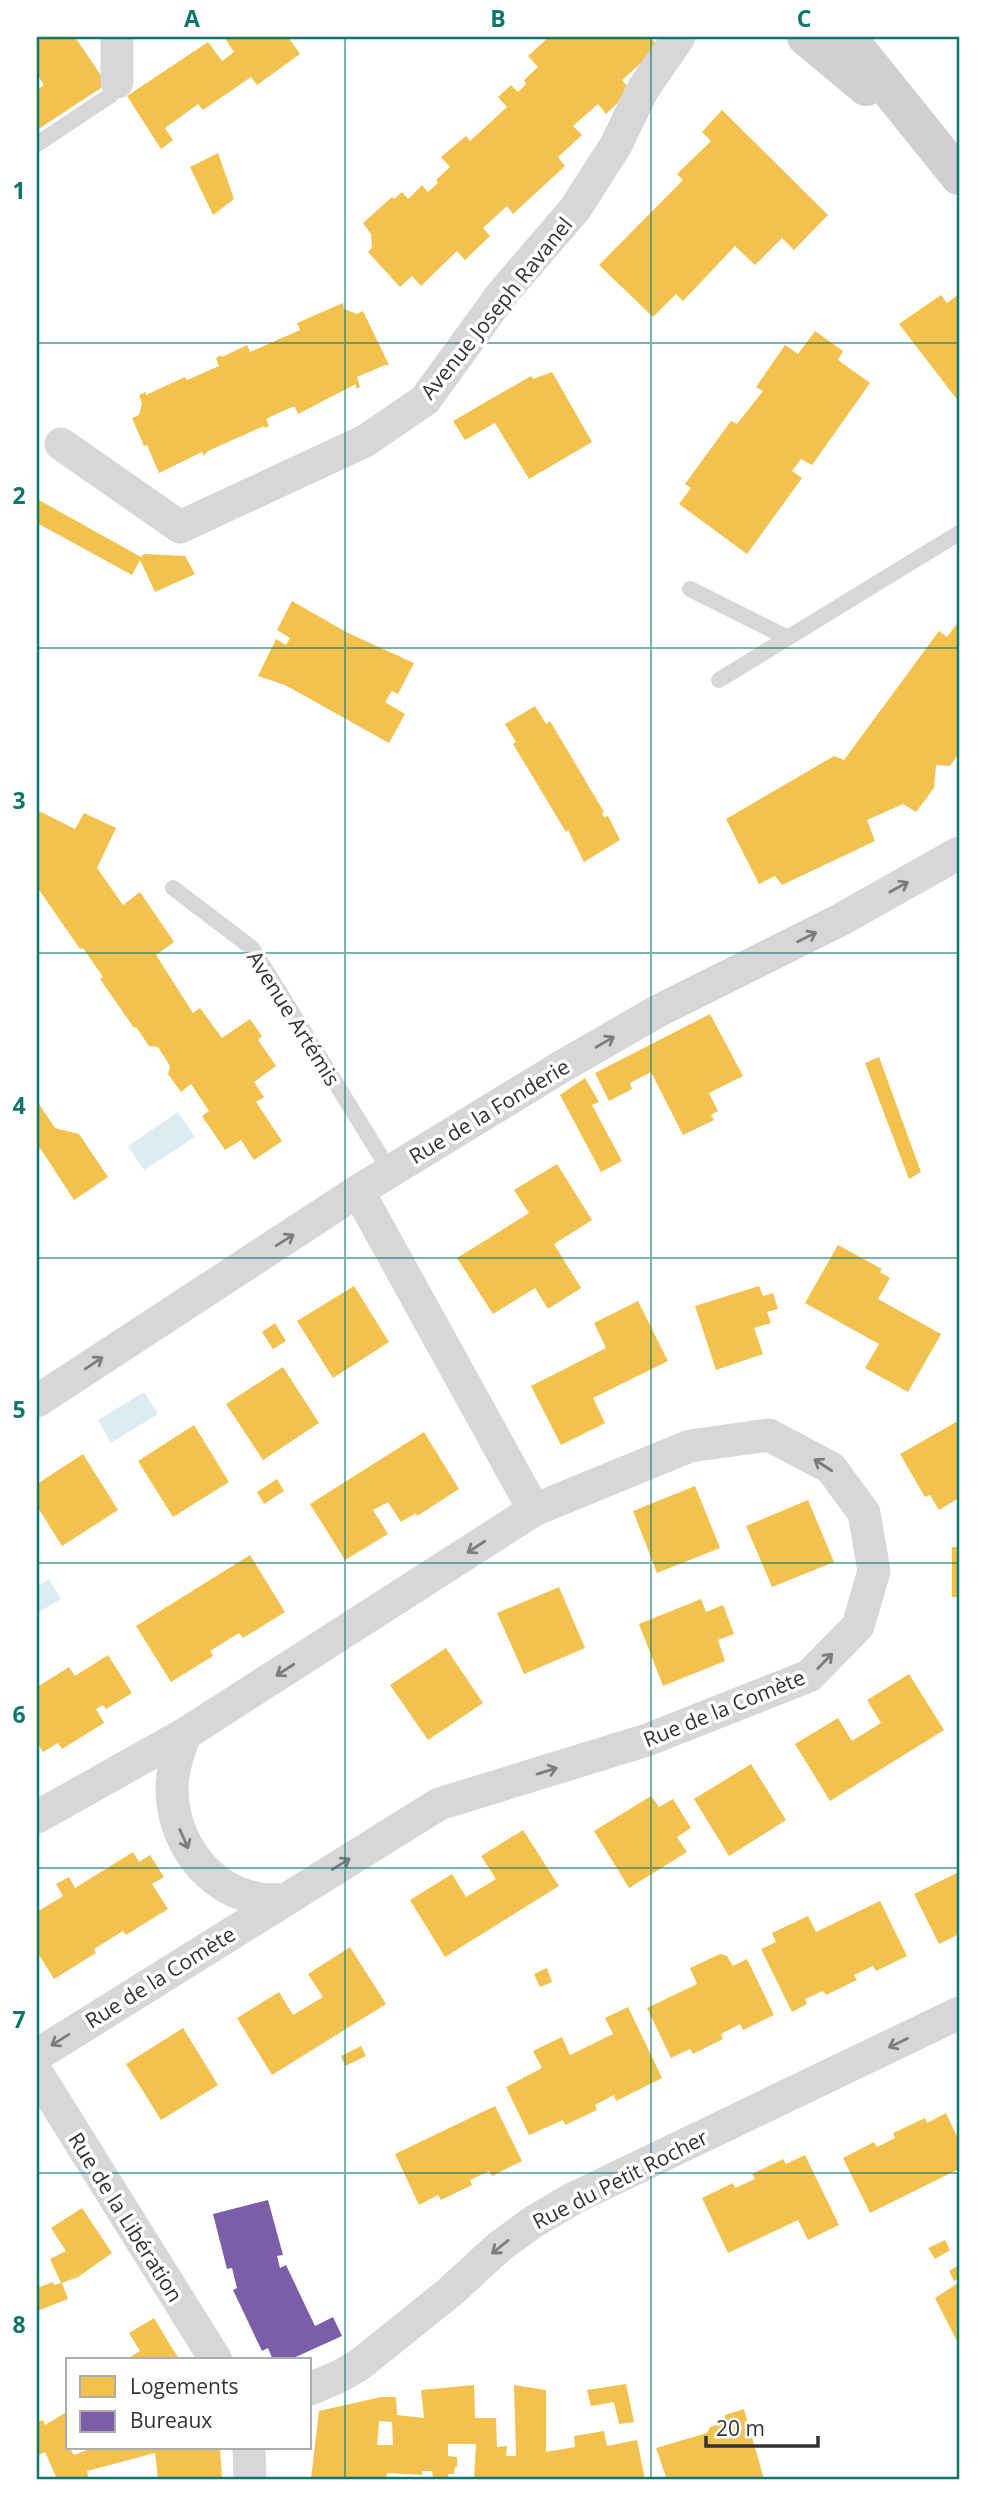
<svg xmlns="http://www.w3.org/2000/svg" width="996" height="2516" font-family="'Open Sans',sans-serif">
	<rect width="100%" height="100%" fill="#fff"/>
	<path fill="#ddebf3" d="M178 1112 195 1137 144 1170 128 1146Z
		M144 1392 158 1414 111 1443 98 1420Z
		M49 1579 61 1599 37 1613V1587Z"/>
	<path fill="#f2c14e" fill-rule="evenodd" d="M37 37H75L107 84 37 130V90L44 85 37 74Z
		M224 37H288L300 54 257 85 251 77 203 110 198 104 165 128 173 140 161 149 127 96 208 42 222 61 234 52Z
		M549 37H650L659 47 622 80 631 90 606 114 598 104 573 126 582 135 558 157 565 166 513 214 507 206 483 228 490 236 465 260 457 251 421 286 412 276 400 287 368 252 372 248 371 234 363 223 392 197 394 199 402 192 408 199 422 185 428 192 438 183 436 180 450 167 441 157 466 136 470 141 507 107 498 97 511 85 518 92 526 84 524 80 538 67 528 56Z
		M722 110 828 215 794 250 782 238 755 265 735 246 683 301 676 294 653 317 599 265 683 180 677 174 711 141 702 132Z
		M218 153 234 199 213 215 190 167Z
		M959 294V402L899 324 941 295 947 303Z
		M343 303 344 309 357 314 363 311 389 365H385L357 377 360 387 356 389V384L298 414 295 407H292L266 419 269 426 265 428 264 426 208 451 204 456 202 452 159 473 147 445 144 446 132 418 139 415 142 403 139 395 146 392V395L185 377 187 380 219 366 216 358 221 355 222 357 247 345 250 352 300 330 297 323Z
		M815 331 843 351 838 360 870 383 812 465 801 459 792 471 802 478 747 554 679 504 691 488 685 484 731 421 737 424 763 391 756 387 785 345 798 354Z
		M552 372 592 442 529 479 495 423 465 440 453 421 531 376 533 379Z
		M37 499 141 557 144 554 185 556 195 574 155 592 140 560 132 575 37 523Z
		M292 601 348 633 414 663 398 694 392 691 385 702 405 714 389 743 285 685 258 676 276 639 286 645 290 638 277 630Z
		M959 621V753L950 766 936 765 934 788 916 812 903 804 867 820 875 841 782 885 775 876 759 884 726 819 834 756 844 760 939 631 947 637Z
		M535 706 546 724 550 721 604 812 602 813 604 817 608 816 620 840 584 862 568 830 566 832 513 744 516 742 505 724Z
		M37 810 75 829 84 813 116 828 97 868 123 905 140 892 174 942 156 955 193 1013 200 1008 222 1038 250 1019 262 1036 258 1040 276 1066 254 1082 264 1097 256 1102 282 1141 254 1160 241 1140 225 1150 202 1116 209 1111 191 1084 181 1092 168 1074 170 1066 158 1047 149 1046 136 1027 134 1028 100 979 103 977 92 961 83 948 80 949 37 887 39 873 37 871Z
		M710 1014 743 1076 709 1093 718 1111 711 1115 714 1120 683 1135 651 1072 630 1083 632 1089 609 1101 595 1073Z
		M879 1057 921 1172 909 1179 865 1063Z
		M585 1078 599 1102 592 1105 622 1161 601 1172 560 1095Z
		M37 1101 55 1128 79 1134 108 1177 74 1200 40 1148 37 1151Z
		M557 1164 592 1220 554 1244 581 1288 548 1309 535 1288 493 1314 457 1258 529 1213 514 1190Z
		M838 1245 882 1269 880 1272 890 1278 878 1299 941 1334 908 1392 865 1368 879 1344 805 1303Z
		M354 1286 389 1342 333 1378 297 1321Z
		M759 1286 763 1296 773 1293 778 1309 767 1312 771 1323 754 1328 763 1354 716 1370 695 1306Z
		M638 1301 668 1361 593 1398 605 1423 561 1445 531 1386 606 1348 594 1323Z
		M275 1323 286 1341 273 1349 262 1332Z
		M283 1367 319 1423 263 1460 226 1404Z
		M958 1421 959 1498 939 1510 930 1495 925 1497 900 1454Z
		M194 1425 229 1482 173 1517 138 1461Z
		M424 1432 459 1489 417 1516 416 1513 401 1522 388 1502 373 1510 388 1534 345 1560 310 1504Z
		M83 1454 118 1510 62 1546 37 1506V1484Z
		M277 1479 284 1491 264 1504 257 1492Z
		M695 1486 720 1548 657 1573 633 1511Z
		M808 1500 834 1562 772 1587 746 1526Z
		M952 1547H959V1597H952Z
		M250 1555 285 1612 243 1638 239 1633 210 1651 213 1656 171 1682 136 1626Z
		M559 1587 585 1648 524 1674 497 1613Z
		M701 1599 706 1612 723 1605 734 1634 718 1640 725 1661 663 1686 639 1624Z
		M446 1648 483 1703 428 1740 390 1685Z
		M108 1655 132 1693 106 1709 103 1705 96 1709 104 1723 62 1749 58 1743 43 1752 37 1742V1687L69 1667 75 1676Z
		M909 1674 944 1730 830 1801 795 1744 838 1718 852 1741 881 1723 867 1700Z
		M751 1764 786 1820 729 1856 694 1799Z
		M651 1796 659 1807 673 1799 691 1828 677 1837 687 1852 629 1888 594 1831Z
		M523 1830 559 1886 445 1957 410 1900 452 1874 466 1897 496 1879 481 1856Z
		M133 1852 139 1862 150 1855 164 1877 152 1884 168 1909 126 1935 123 1931 94 1949 96 1953 54 1979 37 1952V1912L63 1896 56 1884 69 1877 75 1888Z
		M959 1872V1938L957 1935 939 1944 914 1894Z
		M880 1901 907 1956 876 1971 873 1966 854 1975 857 1980 826 1995 823 1991 805 1999 807 2004 792 2012 761 1949 776 1942 772 1933 808 1916 816 1932Z
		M350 1947 386 2004 272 2075 237 2018 279 1992 293 2015 323 1997 308 1974Z
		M720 1954 727 1956 733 1966 747 1959 774 2015 743 2030 740 2024 721 2034 723 2039 693 2054 690 2049 671 2058 647 2008 697 1984 690 1968Z
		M547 1968 552 1982 540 1987 534 1974Z
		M628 2007 662 2078 616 2101 614 2095 595 2105 597 2110 565 2125 563 2120 529 2135 506 2087 542 2068 533 2051 562 2037 570 2055 613 2034 605 2018Z
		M183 2028 218 2085 161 2120 126 2064Z
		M361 2046 366 2056 345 2066 341 2056Z
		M495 2106 522 2161 492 2176 489 2171 470 2180 472 2185 441 2200 438 2195 419 2205 395 2154Z
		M946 2113 959 2141V2169L870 2213 843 2158 874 2142 877 2147 895 2138 893 2133 925 2118 927 2123Z
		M805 2155 839 2225 808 2240 798 2220 728 2253 702 2198 733 2183 735 2188 755 2179 752 2174 783 2159 786 2164Z
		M82 2208 112 2253 78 2277 62 2283 68 2299 37 2311V2288L53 2282 54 2285 61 2283 50 2259 66 2251 51 2228Z
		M945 2240 950 2250 935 2259 928 2248Z
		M959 2265V2279L954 2281 949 2271Z
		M958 2283 959 2287V2345L935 2298Z
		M154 2318 172 2348 180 2360H132L130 2357 140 2351 129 2333Z
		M626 2384 634 2422 619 2424 614 2402 591 2406 587 2390Z
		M474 2385 475 2418H496L497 2447 507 2446 506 2456H516L514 2385 546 2390V2452L575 2447 574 2436 604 2431 607 2446 637 2440 645 2479H474L476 2444H448V2456L457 2457V2467H455L454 2474H448V2479H433L432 2471H422V2475L387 2473 386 2479H311L319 2411 381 2397H396L397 2415 424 2418 421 2390ZM379 2421 392 2422 393 2445H377Z
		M744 2409 764 2479H742V2477L734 2479H673L666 2477 656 2448 707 2433 710 2427 725 2422V2415Z
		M68 2411V2441L66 2442 74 2455 92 2448H220L222 2479H158L155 2453 87 2471 89 2479H57L45 2452 37 2456V2422L43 2420 45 2425Z"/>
	<path fill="#7b5ea7" d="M268 2200 283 2255 277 2256 280 2268 286 2265 315 2326 333 2317 342 2336 289 2360H273L268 2348 262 2351 233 2290 237 2288 232 2268 227 2269 213 2214Z"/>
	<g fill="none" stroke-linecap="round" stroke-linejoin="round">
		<path stroke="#d7d7d7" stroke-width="16" d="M37 144 111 95 117 82
			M690 589 788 638
			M719 680 959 533
			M173 888 252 948 390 1171"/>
		<path stroke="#d7d7d7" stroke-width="33" d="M117 37V82
			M61 444 180 527 365 441 425 400 502 294 575 209 616 145 643 89 679 37
			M358 1191 534 1510
			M37 1401 358 1191 561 1067 658 1011 840 920 959 853
			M37 1817 185 1734
			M37 2055 439 1804 647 1740 809 1676 858 1626 874 1571 864 1513 831 1468 769 1435 690 1446 534 1510 185 1734C181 1746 176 1758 174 1770 163 1825 200 1888 256 1898 265 1900 274 1899 283 1900
			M37 2073 216 2360
			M310 2389 340 2376 359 2365 450 2292 499 2247 533 2222 574 2198 959 2013
			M249 2448 250 2479"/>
		<path stroke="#d0d0d0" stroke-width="38" d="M806 37 866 87
			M847 37 959 176"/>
	</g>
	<defs><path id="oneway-shaft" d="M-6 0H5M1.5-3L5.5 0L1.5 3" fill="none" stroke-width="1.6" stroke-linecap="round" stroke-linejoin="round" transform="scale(1.75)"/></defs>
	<g stroke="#7d7d7d">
		<use href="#oneway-shaft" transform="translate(899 887) rotate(-29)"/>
		<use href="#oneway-shaft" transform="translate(807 937) rotate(-27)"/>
		<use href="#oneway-shaft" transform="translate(605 1042) rotate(-30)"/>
		<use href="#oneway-shaft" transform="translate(285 1240) rotate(-32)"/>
		<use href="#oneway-shaft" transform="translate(94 1363) rotate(-34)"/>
		<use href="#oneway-shaft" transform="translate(823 1465) rotate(-147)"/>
		<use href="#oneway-shaft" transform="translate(476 1547) rotate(147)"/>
		<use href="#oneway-shaft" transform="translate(825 1661) rotate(-46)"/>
		<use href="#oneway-shaft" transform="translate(285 1670) rotate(147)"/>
		<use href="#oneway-shaft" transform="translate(547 1771) rotate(-17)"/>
		<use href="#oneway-shaft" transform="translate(184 1839) rotate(66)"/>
		<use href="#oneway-shaft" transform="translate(341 1864) rotate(-32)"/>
		<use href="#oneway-shaft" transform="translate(60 2040) rotate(148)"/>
		<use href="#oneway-shaft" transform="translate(898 2043) rotate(154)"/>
		<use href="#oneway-shaft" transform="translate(500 2247) rotate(141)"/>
	</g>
	<path fill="none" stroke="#0f766e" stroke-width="2" stroke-opacity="0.55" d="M345 37V2479M651 37V2479M37 343H959M37 648H959M37 953H959M37 1258H959M37 1563H959M37 1868H959M37 2173H959"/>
	<g text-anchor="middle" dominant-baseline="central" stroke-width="7" stroke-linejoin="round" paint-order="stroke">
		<g font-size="21" fill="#333" stroke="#fff">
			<text transform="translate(496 308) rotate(-51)">Avenue Joseph Ravanel</text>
			<text transform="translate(294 1018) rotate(58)">Avenue Artémis</text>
			<text transform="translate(489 1111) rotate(-31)">Rue de la Fonderie</text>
			<text transform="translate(724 1708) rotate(-22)">Rue de la Comète</text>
			<text transform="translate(160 1977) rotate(-32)">Rue de la Comète</text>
			<text transform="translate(620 2179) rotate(-27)">Rue du Petit Rocher</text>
			<text transform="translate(126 2217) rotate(58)">Rue de la Libération</text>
		</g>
	</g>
	<rect width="996" height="2516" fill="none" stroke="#ffffff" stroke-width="77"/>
	<rect x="66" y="2358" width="245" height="91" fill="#ffffff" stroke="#adadad" stroke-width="2"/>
	<rect x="80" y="2376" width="35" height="21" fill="#f2c14e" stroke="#adadad" stroke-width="2"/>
	<text x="130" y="2394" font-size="21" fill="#333333">Logements</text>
	<rect x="80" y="2411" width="35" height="21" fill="#7b5ea7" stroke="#adadad" stroke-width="2"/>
	<text x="130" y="2428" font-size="21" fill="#333333">Bureaux</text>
	<path d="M706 2436v10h112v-10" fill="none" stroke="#333333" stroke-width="3.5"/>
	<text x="716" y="2436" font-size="21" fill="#333333" stroke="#ffffff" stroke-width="5" paint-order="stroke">20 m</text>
	<rect x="38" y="38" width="920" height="2440" fill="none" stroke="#0f766e" stroke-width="2.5"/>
	<g font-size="23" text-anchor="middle" font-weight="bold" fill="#0f766e">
		<text x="192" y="27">A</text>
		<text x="498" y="27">B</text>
		<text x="804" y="27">C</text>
		<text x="19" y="199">1</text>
		<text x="19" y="504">2</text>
		<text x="19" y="809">3</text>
		<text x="19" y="1114">4</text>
		<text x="19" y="1418">5</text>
		<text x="19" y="1723">6</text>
		<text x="19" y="2028">7</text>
		<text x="19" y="2333">8</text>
	</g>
</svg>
